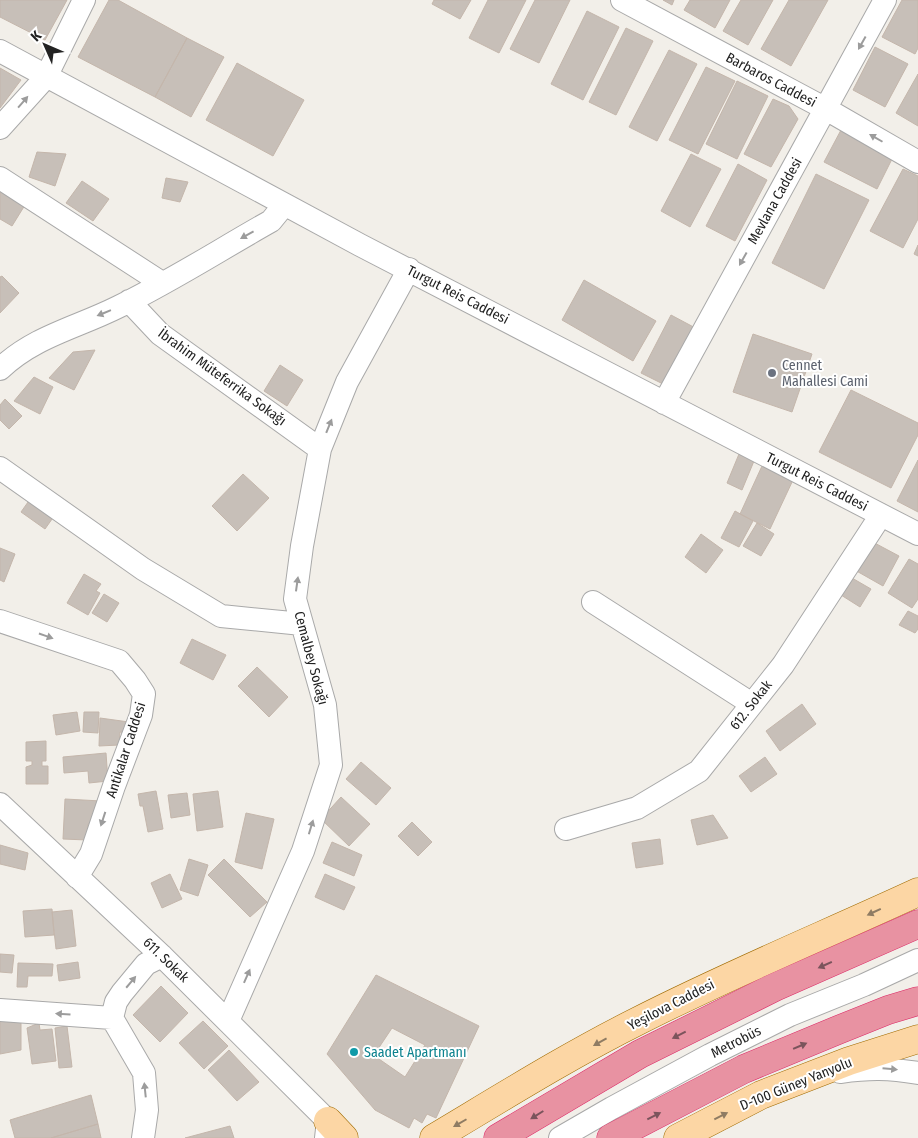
<svg xmlns="http://www.w3.org/2000/svg" width="918" height="1138" font-family="'Fira Sans Condensed',sans-serif">
	<rect width="100%" height="100%" fill="#f2efe9"/>
	<path fill="#c7bfb8" stroke="#c4b6ab" fill-rule="evenodd" d="M0 0H67L45 40 0 17Z
		M109 0H118L187 38 155 97 78 57Z
		M434 0H471L460 19 432 4Z
		M488 0H526L499 53 469 38Z
		M535 0H570L539 63 510 49Z
		M663 0H674L672 5Z
		M690 0H730L715 28 684 10Z
		M741 0H773L748 45 723 31Z
		M789 0H828L791 66 761 49Z
		M902 0H918V48L915 54 882 37Z
		M587 11 619 27 583 100 551 84Z
		M626 28 653 41 616 115 589 102Z
		M187 38 224 57 191 117 155 97Z
		M875 47 908 64 885 107 853 90Z
		M669 50 697 64 657 141 629 127Z
		M237 63 304 100 273 156 206 120Z
		M706 67 735 81 698 154 669 140Z
		M0 68 21 80 0 108Z
		M918 74V126L896 113Z
		M737 81 768 96 737 159 706 144Z
		M773 99 789 106 798 119 771 167 744 154Z
		M841 130 893 157 877 189 824 162Z
		M37 152 66 154 55 186 29 177Z
		M691 154 721 169 690 227 661 211Z
		M738 164 767 180 735 241 706 226Z
		M903 169 918 176V219L903 248 870 231Z
		M816 174 869 200 824 289 772 263Z
		M166 178 188 182 180 202 162 198Z
		M82 181 109 199 93 221 66 203Z
		M0 190 25 205 12 226 0 219Z
		M918 245V256L914 254Z
		M2 276 19 293 0 313V277Z
		M584 280 656 321 633 361 562 320Z
		M671 315 701 331 671 388 641 373Z
		M753 334 812 354 792 412 733 392Z
		M95 350 74 390 49 378 73 352Z
		M280 365 303 380 287 406 264 391Z
		M34 377 53 387 40 414 14 401Z
		M851 390 918 423V435L891 488 819 452Z
		M5 399 22 416 9 429 0 420V405Z
		M739 454 754 461 742 490 727 483Z
		M918 460V512L897 501Z
		M762 466 793 480 770 529 740 514Z
		M243 474 269 498 237 531 212 506Z
		M33 495 57 512 45 529 21 512Z
		M735 511 753 521 739 547 721 538Z
		M757 523 774 534 761 556 743 546Z
		M701 534 723 550 706 573 685 557Z
		M869 540 899 556 883 586 853 569Z
		M0 548 15 554 4 582 0 580Z
		M909 559 918 564V599L912 608 888 593Z
		M84 574 101 584 96 591 100 593 88 615 67 603Z
		M852 578 871 589 860 607 841 595Z
		M104 594 119 603 107 622 92 613Z
		M908 611 918 616V629L915 633 899 625Z
		M192 639 226 655 213 680 180 663Z
		M257 667 288 697 269 717 238 686Z
		M802 704 816 724 780 751 766 731Z
		M77 712 80 731 56 735 53 715Z
		M84 712H99L98 733 83 732Z
		M100 718 129 722 127 733 120 732 119 745 99 746Z
		M46 741V761H42V766H48V784H26V767L32 765V761H26V742Z
		M106 753 108 781 89 783 88 771 64 773 63 757Z
		M765 757 777 774 751 792 739 776Z
		M361 762 391 788 376 805 346 779Z
		M156 791 163 829 148 832 143 806H140L138 794Z
		M218 791 223 827 197 831 193 794Z
		M187 793 190 815 171 818 168 795Z
		M341 797 370 824 349 846 321 819Z
		M65 799 101 801 100 825 88 824 87 840 63 839Z
		M246 813 274 819 262 869 235 862Z
		M713 815 728 838 697 845 691 820Z
		M412 822 432 842 418 856 398 836Z
		M660 839 663 864 636 868 632 843Z
		M332 842 362 855 354 876 323 863Z
		M0 845 28 853 25 870 0 864Z
		M189 859 208 865 198 896 180 890Z
		M224 859 267 902 250 917 208 875Z
		M170 874 182 899 162 908 151 883Z
		M325 874 355 887 344 910 315 897Z
		M52 909 54 935 25 937 23 911Z
		M72 910 76 946 56 949 52 912Z
		M0 954 14 955 12 973 0 972Z
		M78 962 80 978 59 981 57 965Z
		M18 963 53 964 52 976H28L27 987H17Z
		M376 975 479 1026 436 1118 427 1114 422 1123 414 1118 409 1128 375 1110 327 1054ZM392 1028 425 1045 405 1077 379 1059 378 1049Z
		M161 986 188 1013 160 1042 133 1015Z
		M0 1021H21V1050L0 1054Z
		M203 1021 228 1046 204 1069 179 1043Z
		M39 1023 40 1030 52 1029 56 1061 32 1064 27 1028Z
		M67 1026 72 1067 59 1068 55 1028Z
		M229 1050 259 1082 237 1101 208 1070Z
		M91 1095 98 1124 51 1138H15L10 1120Z
		M98 1124 101 1138H51Z
		M230 1126 234 1138H185Z"/>
	<g fill="none" stroke-linecap="round" stroke-linejoin="round">
		<g stroke="#a9a9a9" stroke-width="24">
			<path id="minor" d="M622 0 826 109 918 162
				M0 51 360 245 918 534
				M0 128 46 77 84 0
				M0 178 162 283
				M129 301 160 334 320 449
				M0 369C35 336 76 328 118 307 170 282 221 249 271 221L284 205
				M664 403 885 0
				M0 468 143 569 221 616 302 624
				M593 602 752 704
				M0 621 119 661 135 680 144 694 141 715 114 786 91 854 77 877
				M0 804 162 956 328 1121 326 1138
				M566 829 637 808 699 771 783 665 881 515
				M0 1010 112 1018
				M228 1021 303 851 331 765 325 705 295 599 302 546 320 449 347 382 409 269
				M840 1072C870 1068 888 1068 918 1073
				M143 1138 147 1110 144 1073 112 1018 116 1002 122 993 146 964 162 956
				M560 1138 612 1108 710 1055 790 1015 864 985 918 960"/>
		</g>
		<g stroke="#a06b00" stroke-width="29">
			<path id="major" d="M328 1121 344 1138
				M434 1138C501 1098 568 1056 638 1021 730 974 825 935 918 892
				M678 1138 761 1095 849 1061 918 1039"/>
		</g>
		<g stroke="#dc2a67" stroke-width="29">
			<path id="highway" d="M498 1138 640 1054 775 987 918 924
				M611 1138 744 1069 838 1030 888 1010 918 1001"/>
		</g>
		<use href="#minor" stroke="#fff" stroke-width="22"/>
		<use href="#major" stroke="#fcd6a4" stroke-width="28"/>
		<use href="#highway" stroke="#e892a2" stroke-width="28"/>
	</g>
	<defs><path id="oneway-solid" d="M-6-.8H1V-3.2L6.5 0L1 3.2V.8H-6Z" transform="scale(1.25)"/></defs>
	<g fill="#9c9c9c">
		<use href="#oneway-solid" transform="translate(862 43) rotate(119)"/>
		<use href="#oneway-solid" transform="translate(23 102) rotate(-49)"/>
		<use href="#oneway-solid" transform="translate(876 138) rotate(-150)"/>
		<use href="#oneway-solid" transform="translate(247 235) rotate(151)"/>
		<use href="#oneway-solid" transform="translate(743 259) rotate(119)"/>
		<use href="#oneway-solid" transform="translate(104 313) rotate(158)"/>
		<use href="#oneway-solid" transform="translate(329 426) rotate(-68)"/>
		<use href="#oneway-solid" transform="translate(297 584) rotate(-82)"/>
		<use href="#oneway-solid" transform="translate(46 636) rotate(19)"/>
		<use href="#oneway-solid" transform="translate(103 819) rotate(108)"/>
		<use href="#oneway-solid" transform="translate(311 827) rotate(-73)"/>
		<use href="#oneway-solid" transform="translate(247 976) rotate(-66)"/>
		<use href="#oneway-solid" transform="translate(131 982) rotate(-50)"/>
		<use href="#oneway-solid" transform="translate(63 1014) rotate(-176)"/>
		<use href="#oneway-solid" transform="translate(890 1069) rotate(5)"/>
		<use href="#oneway-solid" transform="translate(145 1090) rotate(-96)"/>
	</g>
	<g fill="#8f7c63">
		<use href="#oneway-solid" transform="translate(874 912) rotate(155)"/>
		<use href="#oneway-solid" transform="translate(600 1042) rotate(151)"/>
		<use href="#oneway-solid" transform="translate(721 1116) rotate(-27)"/>
		<use href="#oneway-solid" transform="translate(460 1123) rotate(150)"/>
	</g>
	<g fill="#7b545c">
		<use href="#oneway-solid" transform="translate(825 965) rotate(156)"/>
		<use href="#oneway-solid" transform="translate(679 1035) rotate(153)"/>
		<use href="#oneway-solid" transform="translate(800 1046) rotate(-23)"/>
		<use href="#oneway-solid" transform="translate(537 1115) rotate(148)"/>
		<use href="#oneway-solid" transform="translate(654 1116) rotate(-27)"/>
	</g>
	<circle fill="#6b7280" stroke="#fff" stroke-width="2" cx="772" cy="373" r="5"/>
	<circle fill="#0f9aa8" stroke="#fff" stroke-width="2" cx="354" cy="1052" r="5"/>
	<g text-anchor="middle" dominant-baseline="central" stroke-width="4" stroke-linejoin="round" paint-order="stroke">
		<g font-size="14" fill="#222" stroke="#fff">
			<text transform="translate(771 80) rotate(28)">Barbaros Caddesi</text>
			<text transform="translate(775 201) rotate(-61)">Mevlana Caddesi</text>
			<text transform="translate(458 295) rotate(27)">Turgut Reis Caddesi</text>
			<text transform="translate(222 377) rotate(36)">İbrahim Müteferrika Sokağı</text>
			<text transform="translate(817 482) rotate(27)">Turgut Reis Caddesi</text>
			<text transform="translate(311 658) rotate(75)">Cemalbey Sokağı</text>
			<text transform="translate(751 705) rotate(-52)">612. Sokak</text>
			<text transform="translate(126 750) rotate(-72)">Antikalar Caddesi</text>
			<text transform="translate(166 960) rotate(44)">611. Sokak</text>
			<text transform="translate(671 1005) rotate(-27)">Yeşilova Caddesi</text>
			<text transform="translate(736 1042) rotate(-27)">Metrobüs</text>
			<text transform="translate(796 1084) rotate(-22)">D-100 Güney Yanyolu</text>
		</g>
		<g font-size="14" fill="#5b616d" stroke="#fff" text-anchor="start">
			<text x="782" y="365">Cennet<tspan x="782" dy="16">Mahallesi Cami</tspan></text>
		</g>
		<g font-size="14" fill="#0d838f" stroke="#fff" text-anchor="start">
			<text x="364" y="1052">Saadet Apartmanı</text>
		</g>
	</g>
	<g transform="translate(45 45) rotate(315)" stroke="#ffffff" stroke-width="4" paint-order="stroke">
	<path d="M0-4L9 19L0 12L-9 19Z" fill="#222222"/>
	<text y="-8" font-size="14" font-weight="bold" text-anchor="middle" fill="#222222">K</text>
	</g>
</svg>
